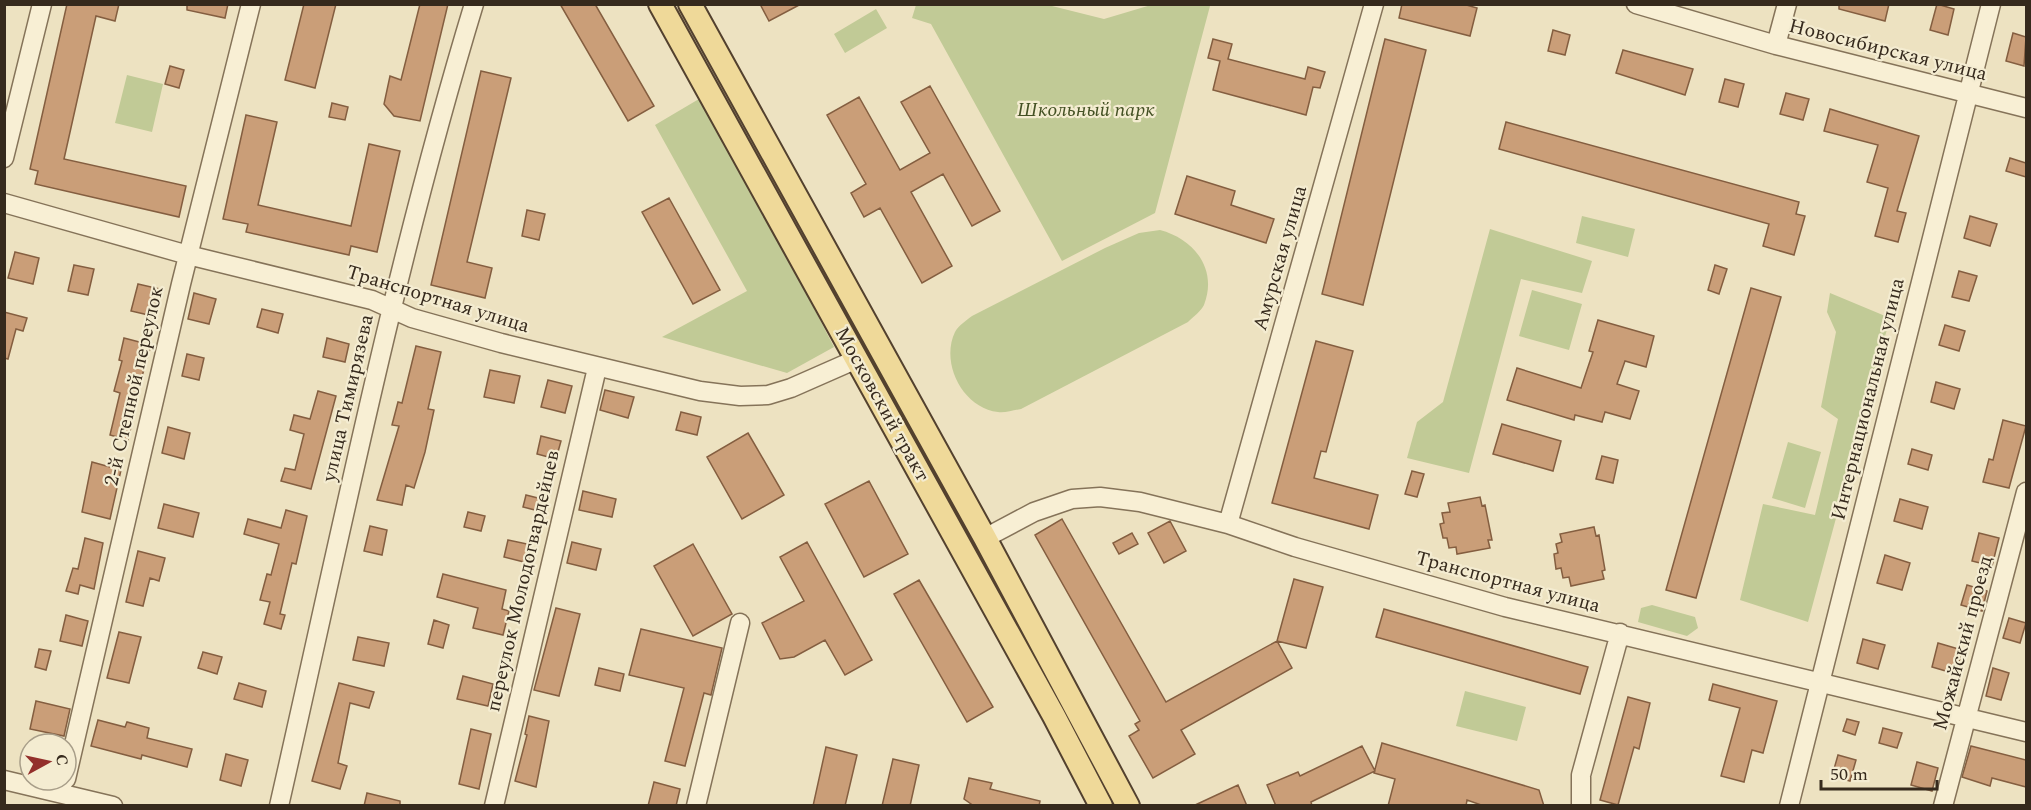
<svg xmlns="http://www.w3.org/2000/svg" width="2031" height="810" font-family="Spectral,serif">
	<rect width="100%" height="100%" fill="#ede2c1"/>
	<path fill="#c1ca96" d="M916 5H1048L1104 19 1151 5 1210 6 1155 213 1062 261 931 24 912 18Z
		M876 9 887 28 845 53 834 34Z
		M127 75 163 84 152 132 115 123Z
		M704 96 834 347 787 373 662 337 747 291 655 125Z
		M1582 216 1635 229 1628 257 1576 243Z
		M1490 229 1592 261 1582 293 1521 279 1469 473 1407 458 1417 422 1443 402Z
		M1160 230C1194 239 1218 269 1204 305 1201 311 1193 317 1188 322L1021 409C1014 410 1005 413 998 412 963 408 940 363 955 332 958 326 967 320 972 316L1105 248 1139 233Z
		M1532 290 1582 304 1569 350 1519 336Z
		M1830 293 1890 318 1808 622 1740 600 1763 504 1815 515 1838 419 1821 407 1836 332 1827 312Z
		M1788 442 1821 452 1805 508 1772 498Z
		M1652 605 1695 617 1698 628 1687 636 1638 622 1641 608Z
		M1465 691 1526 707 1517 741 1456 726Z"/>
	<path fill="#ca9e78" stroke="#845e40" stroke-width="1.5" d="M67 4H119L115 21 96 16 64 159 186 186 179 217 35 184 38 171 30 169Z
		M187 4H228L225 18 187 10Z
		M304 4H336L315 88 285 80Z
		M420 4H448L420 121 394 116 384 104 390 76 401 80Z
		M560 4H595L654 106 628 121Z
		M760 4H801L769 21Z
		M1402 4H1463L1477 8 1470 36 1399 18Z
		M1839 4H1889L1885 21 1839 9Z
		M1937 4 1954 9 1948 35 1930 30Z
		M1553 30 1570 35 1565 55 1548 51Z
		M2013 33 2026 37 2024 66 2006 61Z
		M1213 39 1232 44 1228 59 1305 79 1308 67 1325 72 1320 88 1313 87 1306 115 1213 90 1220 61 1208 58Z
		M1385 39 1426 50 1363 305 1322 294Z
		M1623 50 1693 69 1685 95 1616 73Z
		M170 66 184 70 179 88 165 84Z
		M481 71 511 78 467 262 492 268 485 298 431 285Z
		M1725 79 1744 84 1738 107 1719 102Z
		M930 86 1000 211 972 226 943 174 911 192 952 266 922 283 880 208 864 217 851 193 866 184 827 115 859 97 900 170 930 153 901 102Z
		M1786 93 1809 99 1803 120 1780 114Z
		M332 103 348 107 345 120 329 117Z
		M1830 109 1919 136 1897 211 1906 213 1898 242 1875 236 1888 188 1867 182 1878 145 1824 131Z
		M246 115 277 122 258 205 351 226 369 144 400 151 377 252 351 246 349 255 246 232 248 224 223 219Z
		M1506 122 1799 202 1796 214 1805 216 1794 255 1763 246 1769 224 1499 149Z
		M2010 158 2026 163V177L2006 171Z
		M1187 176 1235 191 1231 205 1274 219 1266 243 1175 214Z
		M669 198 720 290 693 304 642 212Z
		M527 210 545 214 539 240 522 236Z
		M1970 216 1997 224 1990 246 1964 238Z
		M15 252 39 258 33 284 8 278Z
		M74 265 94 269 88 295 68 291Z
		M1715 265 1727 269 1719 294 1708 290Z
		M1959 271 1977 276 1969 301 1952 297Z
		M138 284 160 289 153 316 131 311Z
		M1751 288 1781 297 1696 598 1666 590Z
		M194 293 216 299 209 324 188 319Z
		M262 309 283 314 278 333 257 327Z
		M4 312 27 318 23 331 16 329 8 359 4 358Z
		M1598 320 1654 336 1646 367 1625 361 1617 384 1639 391 1630 419 1605 412 1602 422 1575 415 1574 420 1507 400 1517 368 1581 388 1593 352 1589 351Z
		M1945 325 1965 331 1959 351 1939 345Z
		M124 338 151 345 130 418H133L128 440 110 435 120 393 114 391 122 361 119 360Z
		M327 338 349 344 345 362 323 357Z
		M1316 341 1353 351 1326 452 1321 451 1314 478 1378 495 1369 529 1272 503Z
		M416 346 441 352 428 409 434 410 425 452 414 488 406 485 402 505 377 500 399 426 392 425 398 402 402 403Z
		M187 354 204 358 199 380 182 376Z
		M490 370 520 376 514 403 484 397Z
		M548 380 572 386 565 413 541 407Z
		M1936 382 1960 389 1954 409 1931 402Z
		M605 390 634 397 628 418 600 410Z
		M318 391 336 396 311 489 281 481 285 468 295 470 304 434 290 430 294 415 310 419Z
		M681 412 701 417 697 435 676 430Z
		M2003 420 2026 426 2009 488 1983 482 1989 459 1993 460Z
		M1502 424 1561 441 1553 471 1493 454Z
		M168 427 190 433 184 459 162 453Z
		M748 433 784 495 742 519 707 457Z
		M541 436 561 441 556 459 537 454Z
		M1912 449 1932 455 1928 470 1908 464Z
		M1602 456 1618 460 1613 483 1596 479Z
		M92 462 121 470 110 519 82 512Z
		M1412 471 1424 474 1417 497 1405 494Z
		M869 481 908 554 864 577 825 504Z
		M583 491 616 499 612 517 579 510Z
		M526 495 546 500 543 512 523 507Z
		M1480 497 1482 506 1485 505 1492 540H1488L1490 548 1457 554 1456 547 1449 548 1447 538H1443L1440 524 1444 523 1442 513 1450 512 1448 503Z
		M1900 499 1928 507 1922 529 1894 521Z
		M164 504 199 513 193 537 158 528Z
		M286 510 307 516 296 564 292 563 280 614 285 615 281 629 264 624 270 602 260 600 267 574 271 575 279 544 244 534 248 519 281 528Z
		M468 512 485 516 481 531 464 527Z
		M1062 519 1166 702 1277 641 1292 668 1181 730 1195 754 1153 778 1129 736 1139 730 1135 724 1140 721 1035 535Z
		M1170 521 1186 551 1164 563 1148 533Z
		M370 526 387 530 382 555 364 551Z
		M1594 527 1596 536 1599 535 1605 570 1602 571 1604 579 1571 586 1569 577 1563 578 1561 568 1556 569 1554 554 1558 553 1556 544 1562 542 1560 534Z
		M1132 533 1138 544 1119 554 1113 543Z
		M1979 533 1999 538 1992 566 1972 561Z
		M85 538 103 543 94 589 80 585 78 594 66 591 73 568 78 569Z
		M508 540 532 545 528 563 504 557Z
		M572 542 601 549 596 570 567 563Z
		M807 542 872 660 845 675 825 640 794 657 780 659 762 623 804 601 780 557Z
		M693 544 732 614 693 636 654 566Z
		M138 551 165 558 159 581 150 578 143 606 126 602Z
		M1885 555 1910 563 1902 590 1877 583Z
		M443 574 506 590 502 609 509 611 503 635 473 628 478 608 437 597Z
		M1294 579 1323 587 1306 648 1277 641Z
		M919 580 993 707 967 722 894 594Z
		M1967 585 1987 591 1982 611 1961 605Z
		M556 608 580 614 559 696 534 690Z
		M1384 609 1588 667 1580 694 1376 637Z
		M66 615 88 621 82 646 60 641Z
		M2009 618 2026 623 2020 643 2003 638Z
		M434 620 449 625 443 648 428 644Z
		M641 629 722 648 711 695 704 693 685 766 665 761 684 688 629 675Z
		M119 632 141 637 129 683 107 678Z
		M358 637 389 643 384 666 353 660Z
		M1863 639 1885 645 1878 669 1857 663Z
		M1938 643 1962 650 1956 674 1932 667Z
		M39 649 51 651 46 670 35 667Z
		M203 652 222 657 217 674 198 668Z
		M599 668 624 674 620 691 595 685Z
		M1993 668 2009 673 2001 700 1986 696Z
		M463 676 493 684 488 706 457 699Z
		M239 683 266 691 262 707 234 699Z
		M339 683 374 692 369 708 350 703 338 763 347 766 340 789 312 781Z
		M1713 684 1777 701 1763 753 1752 750 1744 782 1721 776 1740 708 1709 700Z
		M1628 697 1650 703 1639 749 1634 747 1618 805 1600 800Z
		M36 701 70 709 64 736 30 729Z
		M529 716 549 721 536 787 515 781 527 735 525 734Z
		M1847 719 1859 722 1855 735 1843 731Z
		M98 720 125 727 127 722 149 728 147 738 192 749 187 767 142 755 141 759 91 746Z
		M1883 728 1902 733 1897 748 1879 743Z
		M471 729 491 734 479 789 459 784Z
		M1382 743 1539 790 1544 806H1484L1467 800 1466 806H1388L1395 779 1374 773Z
		M1362 746 1375 771 1311 802 1312 806H1276L1267 785 1298 772 1300 776Z
		M1971 746 2026 760V787L1992 778 1990 786 1962 777Z
		M826 747 857 755 845 806H813Z
		M226 754 248 760 241 786 220 780Z
		M1838 755 1856 760 1850 781 1832 776Z
		M893 759 919 765 910 806H882Z
		M1917 762 1938 768 1932 791 1911 785Z
		M969 778 992 783 990 789 1040 801 1039 806H974L964 799Z
		M654 782 680 789 676 806H648Z
		M1238 785 1247 806H1193Z
		M367 793 400 801V806H364Z"/>
	<g fill="none" stroke-linecap="round" stroke-linejoin="round">
		<g stroke="#857359" stroke-width="21">
			<path id="minor" d="M1636 4 1776 45 2026 108
				M1776 45 1787 4
				M4 158 42 4
				M4 203 188 255 372 300 412 318 501 343 700 391 740 396 768 395 791 388 857 359
				M1228 524 1374 4
				M985 538 1034 512 1072 499 1100 497 1140 502 1228 524 1295 547 1505 607 2026 732
				M66 779 181 284 251 4
				M4 780 113 806
				M279 806C340 538 394 267 474 4
				M494 806 597 368
				M696 806 740 623
				M1581 806V775L1620 633
				M1789 806 1991 4
				M1943 806 2026 492"/>
		</g>
		<g stroke="#53412e" stroke-width="26">
			<path id="major" d="M660 4 1054 716 1101 806
				M690 4 985 538 1128 806"/>
		</g>
		<use href="#minor" stroke="#f8efd4" stroke-width="18"/>
		<use href="#major" stroke="#efd999" stroke-width="22"/>
	</g>
	<g text-anchor="middle" dominant-baseline="central" stroke-width="4.5" stroke-linejoin="round" paint-order="stroke">
		<g font-size="20" fill="#362a1d" stroke="#f4ecd1">
			<text transform="translate(1888 50) rotate(14)">Новосибирская улица</text>
			<text transform="translate(1280 258) rotate(-74)">Амурская улица</text>
			<text transform="translate(438 299) rotate(17)">Транспортная улица</text>
			<text transform="translate(134 386) rotate(-77)">2-й Степной переулок</text>
			<text transform="translate(348 398) rotate(-77)">улица Тимирязева</text>
			<text transform="translate(1868 399) rotate(-76)">Интернациональная улица</text>
			<text transform="translate(882 404) rotate(61)">Московский тракт</text>
			<text transform="translate(523 581) rotate(-77)">переулок Молодогвардейцев</text>
			<text transform="translate(1508 582) rotate(15)">Транспортная улица</text>
			<text transform="translate(1963 643) rotate(-75)">Можайский проезд</text>
		</g>
		<g font-size="20" font-style="italic" fill="#445124" stroke="#f4ecd1">
			<text x="1086" y="110">Школьный парк</text>
		</g>
	</g>
	<rect width="2031" height="810" fill="none" stroke="#362a1d" stroke-width="12"/>
	<g transform="translate(48 762) rotate(82)"><circle r="28" fill="#f4ecd1" stroke="#a89e89" stroke-width="1.5"/>
	<path d="M0-4.5L10 22L0 15L-10 22Z" fill="#932f2b"/>
	<text y="-9" font-size="16" font-weight="bold" text-anchor="middle" fill="#362a1d">С</text>
	</g>
	<path d="M1821 780v9h116v-9" fill="none" stroke="#362a1d" stroke-width="3"/>
	<text x="1830" y="780" font-size="18" fill="#362a1d" stroke="#f4ecd1" stroke-width="4.5" paint-order="stroke">50 m</text>
</svg>
